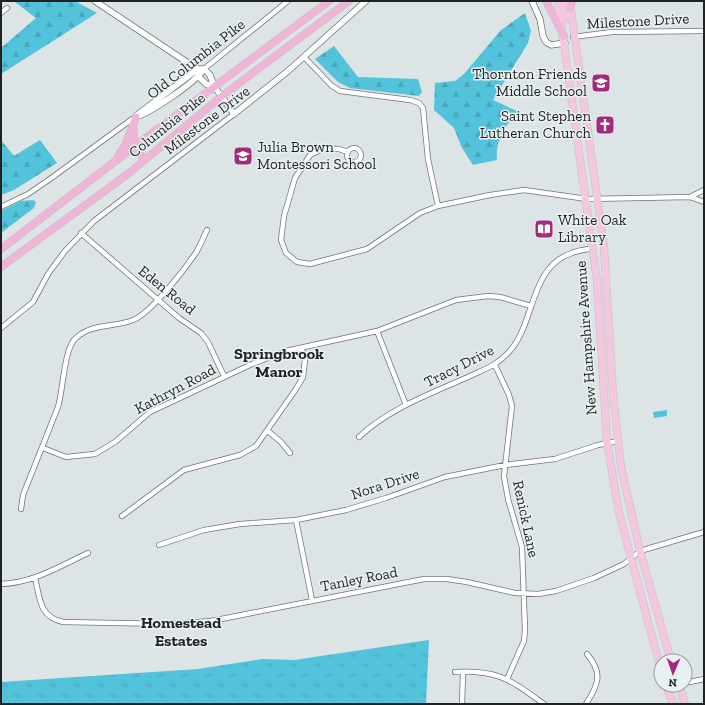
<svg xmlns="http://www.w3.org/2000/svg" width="705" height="705" font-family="'Zilla Slab',serif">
	<defs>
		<pattern id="grass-tufts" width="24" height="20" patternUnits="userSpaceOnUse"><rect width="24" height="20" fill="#52c3da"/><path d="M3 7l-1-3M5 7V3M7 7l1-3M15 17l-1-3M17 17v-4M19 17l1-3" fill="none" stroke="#47a7bb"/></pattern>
		<pattern id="forest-firs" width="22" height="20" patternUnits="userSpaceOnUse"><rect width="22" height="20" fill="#52c3da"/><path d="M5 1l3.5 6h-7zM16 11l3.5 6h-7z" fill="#47a7bb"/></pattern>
	</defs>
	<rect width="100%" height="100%" fill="#dde4e5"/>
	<path fill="url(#grass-tufts)" d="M429 640 426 704H1V682L198 669 262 659 294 660Z"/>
	<path fill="url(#forest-firs)" d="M75 1 97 13 1 74V48L36 18 15 2Z
		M525 13 531 31 528 43 493 100 519 112C505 124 495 141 497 160L473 165 462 148 454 128 434 110 435 83 455 81 464 74 501 30Z
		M334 46 358 77 418 79 422 92 419 96 350 88 338 82 315 59Z
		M1 140 14 156 40 140 57 163 14 190 1 195Z
		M33 200 36 202 34 208 1 233V211L21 201Z"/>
	<path fill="#52c3da" d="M667 410V416L654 418 653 412Z"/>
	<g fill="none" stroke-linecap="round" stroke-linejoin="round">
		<g stroke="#6e7476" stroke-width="6">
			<path id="minor" d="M1 13 7 8
				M573 37 612 32 704 31
				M304 57 332 86 340 91 410 100 419 103 423 108 428 159 438 206
				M204 69 288 1
				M347 155a7 7 0 1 1 14 0a7 7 0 1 1-14 0Z
				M348 152 339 149 324 148 310 155 295 178 284 216 281 240 286 253 297 262 310 264 367 249 420 213 438 206 490 195 524 190 587 199 690 197 704 202
				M690 197 704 190
				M1 207 28 194 50 179 135 117
				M81 233 179 318 201 333 208 342 224 376
				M1 328 33 302 48 274 65 251 94 221 234 114
				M377 331 406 405
				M495 365 509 395 512 406 504 476 508 499 522 547 525 630 524 641 507 679
				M268 431 281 442 290 453
				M359 437C390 408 430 394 468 377 482 370 496 366 507 354 536 326 528 267 572 253 578 250 586 250 593 248
				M43 448 66 457 95 454 115 442 150 412 252 364 286 351 377 331 456 300 488 296 500 297 531 306
				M21 509 23 495 58 407C63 390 64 352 74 340 89 323 113 328 133 320 150 314 184 270 195 254 200 247 203 238 207 230
				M122 516 184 470 240 455 256 446 296 389 303 377 305 360 302 349
				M296 520 312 600
				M159 545 204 530 240 524 296 520 346 510 386 498 445 477 505 465 555 459 598 445 618 441
				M35 578C40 598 39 617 63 622L171 624 211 621 424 579H447L467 582 515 593 538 594 556 591 594 578 624 564 640 551 704 532
				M1 584C33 583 60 566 88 553
				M455 672C499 670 509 679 544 704
				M685 683 704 679
				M667 687 675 685
				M462 704 463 672
				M586 704C599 684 603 673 587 654"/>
		</g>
		<g stroke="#6e7476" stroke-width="7">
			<path id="tertiary" d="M95 1 194 67 198 69H204L210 75 214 86 234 114 288 71 366 1
				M532 1 540 19 543 36 546 42 551 45 565 43
				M198 76 206 84 214 86
				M137 115 198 69
				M136 117C151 112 195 83 204 69"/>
		</g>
		<g stroke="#c0c1c1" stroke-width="8">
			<path id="primary" d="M558 1 597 281 607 442 619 513 661 670
				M564 1 566 19
				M570 3 604 247 613 394 621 467 640 551 671 661
				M666 685 673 704
				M679 685 685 704"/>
		</g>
		<g stroke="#c0c1c1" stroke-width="8">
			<path id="trunk" d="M546 1 564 36
				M570 9 572 1
				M133 128 135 146 144 160
				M117 158 125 145 136 117
				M1 249 135 146 329 1
				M1 267 129 173 222 96 349 1"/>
		</g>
		<use href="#minor" stroke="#fff" stroke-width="4.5"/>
		<use href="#tertiary" stroke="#fff" stroke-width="5.5"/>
		<use href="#primary" stroke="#f4c7e0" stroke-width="7"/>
		<use href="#trunk" stroke="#f0b4d6" stroke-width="7"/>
	</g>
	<defs>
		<g id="school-square" transform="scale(1)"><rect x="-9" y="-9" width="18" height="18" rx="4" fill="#a5297c" stroke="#eaf1f3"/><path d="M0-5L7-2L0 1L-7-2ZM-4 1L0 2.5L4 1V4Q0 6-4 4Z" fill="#fff"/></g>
		<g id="church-square" transform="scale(1)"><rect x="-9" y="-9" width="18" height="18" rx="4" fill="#a5297c" stroke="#eaf1f3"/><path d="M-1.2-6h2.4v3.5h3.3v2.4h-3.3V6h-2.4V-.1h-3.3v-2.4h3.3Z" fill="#fff"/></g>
		<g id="library-square" transform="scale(1)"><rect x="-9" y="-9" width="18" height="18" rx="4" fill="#a5297c" stroke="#eaf1f3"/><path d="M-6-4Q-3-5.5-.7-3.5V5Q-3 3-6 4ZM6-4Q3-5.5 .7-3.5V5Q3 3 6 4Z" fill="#fff"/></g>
	</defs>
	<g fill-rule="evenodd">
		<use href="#school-square" x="601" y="83"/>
		<use href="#church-square" x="605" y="125"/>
		<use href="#school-square" x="243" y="156"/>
		<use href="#library-square" x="544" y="229"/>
	</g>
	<g text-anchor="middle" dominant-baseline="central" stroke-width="3" stroke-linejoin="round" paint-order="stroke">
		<g font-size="15" fill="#1f2122" stroke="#eaf1f3">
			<text transform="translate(638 21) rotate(-3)">Milestone Drive</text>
			<text transform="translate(196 59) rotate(-38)">Old Columbia Pike</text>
			<text transform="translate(207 120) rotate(-37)">Milestone Drive</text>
			<text transform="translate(167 125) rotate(-39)">Columbia Pike</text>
			<text transform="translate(167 290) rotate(39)">Eden Road</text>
			<text transform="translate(586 338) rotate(-94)">New Hampshire Avenue</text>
			<text transform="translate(459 366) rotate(-27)">Tracy Drive</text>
			<text transform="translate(175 389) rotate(-28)">Kathryn Road</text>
			<text transform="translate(385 484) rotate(-18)">Nora Drive</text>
			<text transform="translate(526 519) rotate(78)">Renick Lane</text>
			<text transform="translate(359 579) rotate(-11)">Tanley Road</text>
		</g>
		<g font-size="15" fill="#1f2122" stroke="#eaf1f3" text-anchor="end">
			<text x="587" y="74">Thornton Friends<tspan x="587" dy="17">Middle School</tspan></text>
			<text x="591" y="116">Saint Stephen<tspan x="591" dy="17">Lutheran Church</tspan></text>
			<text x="257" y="147" text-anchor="start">Julia Brown<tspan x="257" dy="17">Montessori School</tspan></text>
			<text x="558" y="220" text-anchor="start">White Oak<tspan x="558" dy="17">Library</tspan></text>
		</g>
		<g font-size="16" font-weight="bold" fill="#1f2122" stroke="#eaf1f3">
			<text x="279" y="353">Springbrook<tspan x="279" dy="18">Manor</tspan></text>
			<text x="181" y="622">Homestead<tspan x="181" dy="18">Estates</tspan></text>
		</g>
	</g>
	<rect width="705" height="705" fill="none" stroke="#1f2122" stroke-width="4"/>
	<g transform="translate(673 673) rotate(182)"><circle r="19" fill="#eaf1f3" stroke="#999e9f"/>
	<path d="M0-3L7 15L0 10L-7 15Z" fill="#a5297c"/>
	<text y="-6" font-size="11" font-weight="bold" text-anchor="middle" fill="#1f2122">N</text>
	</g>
</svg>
